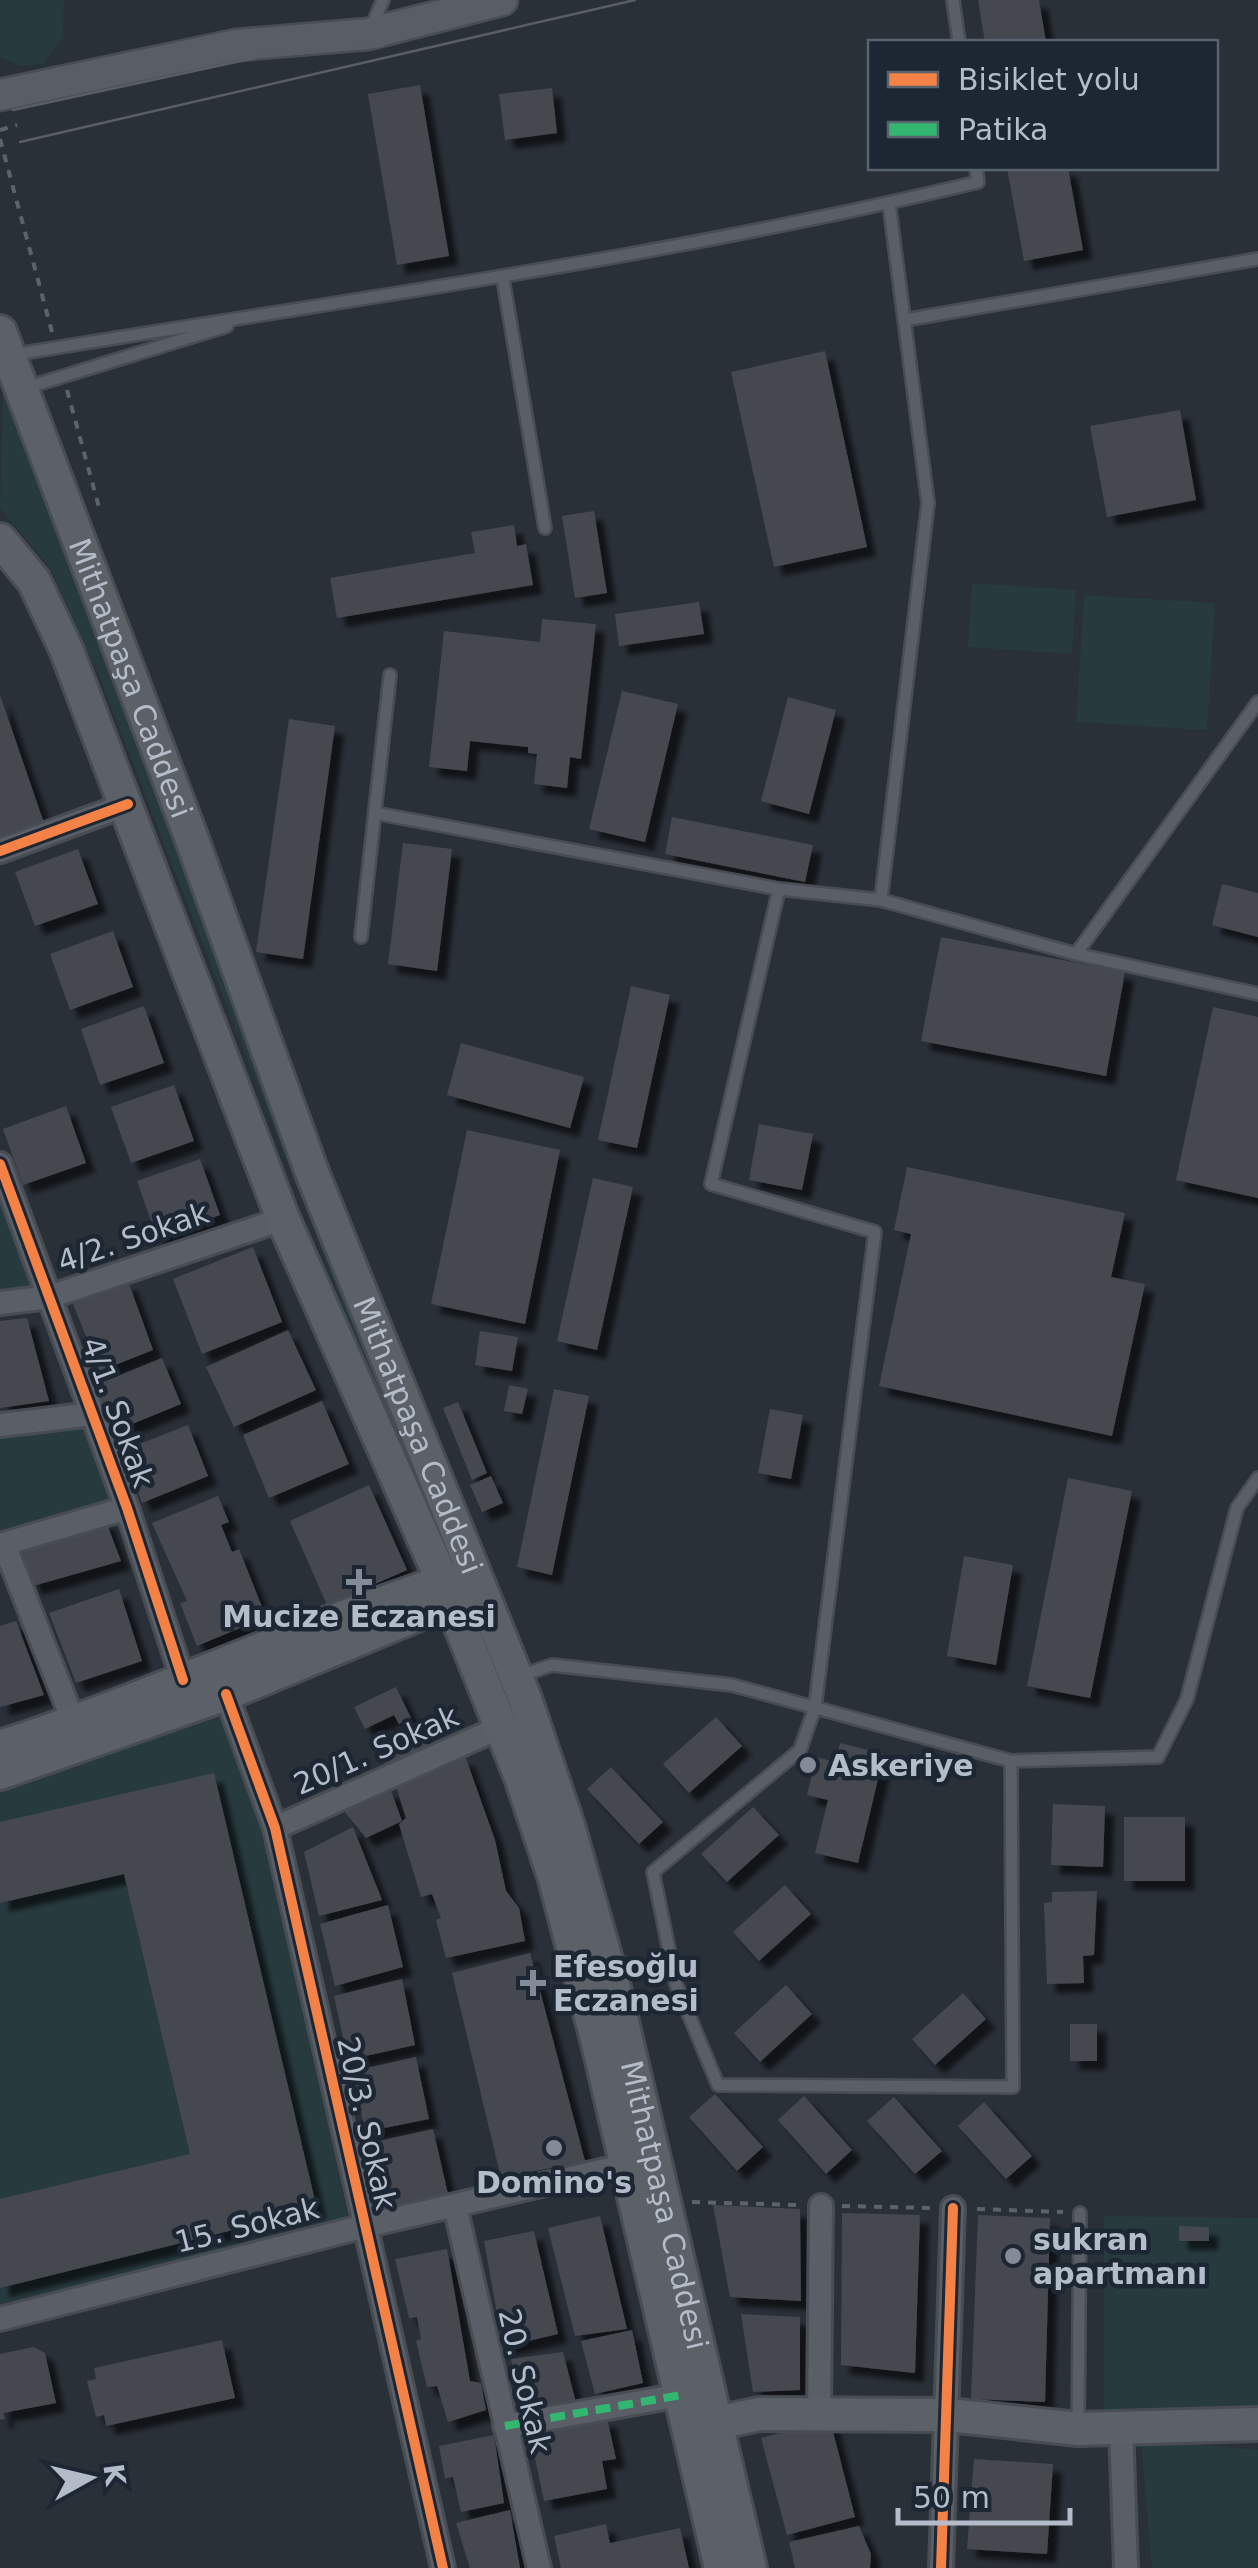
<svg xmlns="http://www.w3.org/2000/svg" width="1258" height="2568" font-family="'DejaVu Sans',sans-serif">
	<defs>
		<filter id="shadow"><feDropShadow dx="9" dy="9" stdDeviation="2.5" flood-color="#0009"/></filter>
	</defs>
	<rect width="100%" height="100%" fill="#2a3038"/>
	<path fill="#273a3e" d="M0 0H64L63 37 43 64 21 66 0 57Z
		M3 391 456 1555 443 1564 101 681 50 568 0 508Z
		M972 583 1076 590 1072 654 968 647Z
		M1084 595 1215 603 1207 730 1076 722Z
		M0 1164 49 1297 0 1303Z
		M93 1414 127 1508 0 1545V1425Z
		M236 1713 349 2221 0 2304V1779Z
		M1104 2216 1258 2218V2411L1104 2414Z
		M1141 2440 1258 2450V2568H1152Z"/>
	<path fill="#444950" filter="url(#shadow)" d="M978 0H1039L1046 42H985Z
		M420 85 449 256 397 265 368 94Z
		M552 88 557 133 505 140 499 94Z
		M1007 168H1068L1083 250 1024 261Z
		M825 351 867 547 774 567 731 372Z
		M1180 410 1196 500 1107 517 1090 426Z
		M594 511 607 593 575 598 562 516Z
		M514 525 517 546 526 544 533 585 337 618 330 578 475 553 471 532Z
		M699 602 704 634 619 646 615 614Z
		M542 619 596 624 581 759 570 757 567 788 534 784 537 754 528 753V747L470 741 467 771 429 767 444 631 540 642Z
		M622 691 678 704 645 842 589 829Z
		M0 695 44 823 0 840Z
		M788 697 836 710 809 814 761 801Z
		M289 719 335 726 303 959 256 952Z
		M672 817 813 845 805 882 665 854Z
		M403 843 452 849 437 971 388 964Z
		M78 849 98 904 35 926 15 872Z
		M1222 884 1258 893V937L1212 925Z
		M113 931 133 987 70 1010 50 954Z
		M941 937 1125 972 1106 1076 921 1041Z
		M631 986 670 995 637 1148 598 1140Z
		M144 1006 164 1063 100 1085 81 1029Z
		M1213 1007 1258 1017V1198L1176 1180Z
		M461 1043 584 1077 570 1128 447 1095Z
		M174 1085 194 1141 131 1163 111 1107Z
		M66 1106 86 1163 23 1185 3 1129Z
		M759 1124 813 1134 802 1190 749 1180Z
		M467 1130 560 1150 525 1324 431 1304Z
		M200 1159 220 1215 157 1238 137 1181Z
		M907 1167 1125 1213 1111 1277 1145 1284 1112 1436 879 1386 911 1234 894 1230Z
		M593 1178 633 1187 597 1350 557 1341Z
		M253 1247 282 1322 202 1354 173 1279Z
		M128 1281 153 1350 100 1371 73 1304Z
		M27 1318 49 1401 0 1408V1321Z
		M288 1330 316 1390 234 1427 206 1367Z
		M480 1331 518 1337 512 1371 475 1365Z
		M162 1358 181 1404 115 1431 96 1385Z
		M509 1385 528 1389 522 1414 504 1411Z
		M554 1389 589 1396 552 1575 517 1567Z
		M322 1401 349 1464 269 1498 243 1435Z
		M458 1402 487 1473 472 1480 443 1408Z
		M770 1409 803 1415 791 1479 758 1473Z
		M188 1425 208 1476 142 1503 122 1451Z
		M491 1476 503 1503 482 1512 470 1485Z
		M1068 1478 1132 1491 1090 1698 1027 1686Z
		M369 1485 407 1570 327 1605 290 1521Z
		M218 1496 229 1522 221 1525 232 1552 239 1549 266 1617 197 1646 180 1603 187 1601 152 1523Z
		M105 1519 121 1561 33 1586 17 1545Z
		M964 1556 1013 1565 996 1665 947 1656Z
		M119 1589 142 1661 76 1683 49 1613Z
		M16 1621 44 1695 0 1707V1626Z
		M396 1687 411 1718 399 1724 394 1715 365 1729 354 1707Z
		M716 1717 742 1746 689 1793 663 1764Z
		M420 1727 431 1753 388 1771 382 1757 404 1747 399 1736Z
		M840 1743 884 1754 858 1863 815 1853 828 1800 807 1795 816 1757 835 1762Z
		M465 1756 495 1840 506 1891 519 1908 525 1941 446 1958 436 1920 441 1918 432 1894 421 1897 399 1824 406 1818 395 1783Z
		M611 1767 663 1822 639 1844 587 1789Z
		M214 1773 317 2209 0 2288V2199L190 2154 124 1874 0 1903V1822Z
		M390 1788 402 1821 366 1838 344 1811Z
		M1053 1804 1105 1806 1103 1867 1051 1865Z
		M753 1807 779 1835 727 1882 701 1854Z
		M1124 1817H1185V1881H1124Z
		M353 1827 382 1900 319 1916 304 1852Z
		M785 1885 811 1914 759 1961 733 1932Z
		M1097 1891 1094 1955 1083 1956 1084 1983 1047 1984 1044 1903 1052 1902V1892Z
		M388 1905 403 1967 335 1986 320 1924Z
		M530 1953 585 2161 501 2178 452 1973Z
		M402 1979 415 2045 348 2060 334 1996Z
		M786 1985 812 2014 760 2062 734 2033Z
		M963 1993 986 2019 935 2065 912 2039Z
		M1070 2024H1097V2061H1070Z
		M416 2057 429 2119 365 2132 353 2071Z
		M715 2094 763 2147 737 2171 689 2117Z
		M804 2096 852 2150 826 2174 778 2120Z
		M894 2097 942 2151 915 2174 867 2121Z
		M984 2102 1032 2156 1006 2179 958 2126Z
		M433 2129 448 2194 384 2207 370 2143Z
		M713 2205 800 2209 801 2301 730 2297Z
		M842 2213 920 2215 915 2373 841 2365Z
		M978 2215 1050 2218 1045 2402 971 2399Z
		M600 2216 627 2329 575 2336 548 2228Z
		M1179 2226 1209 2227V2241H1179Z
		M534 2231 558 2334 503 2347 484 2241Z
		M447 2249 470 2381 481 2383 486 2410 448 2422 437 2386 427 2387 416 2341 421 2339 417 2317 409 2318 395 2259Z
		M741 2314 800 2317V2390L753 2392Z
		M632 2330 643 2383 595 2394 581 2341Z
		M222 2340 235 2398 106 2426 104 2415 96 2417 87 2381 96 2379 94 2368Z
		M34 2347 45 2353 56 2403 3 2413 5 2419 0 2420V2354Z
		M563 2352 576 2403 519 2410 511 2359Z
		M607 2418 616 2459 602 2461 607 2489 544 2501 529 2430Z
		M830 2420 855 2517 787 2535 761 2438Z
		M494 2435 504 2503 461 2512 453 2477 445 2478 439 2446Z
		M974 2459 1053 2464 1047 2554 967 2549Z
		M510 2510 520 2568H470L456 2523Z
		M606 2524 610 2543 680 2528 689 2568H561L554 2536Z
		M859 2526 871 2554 870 2568H795L789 2542Z"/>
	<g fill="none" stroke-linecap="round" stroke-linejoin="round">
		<g stroke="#484c53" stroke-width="16">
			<path id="lane" d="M953 0 959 42
				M370 30 383 0
				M503 279 545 528
				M905 320 1258 259
				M12 355C335 301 659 259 978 182L976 168
				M25 388 227 326
				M375 813 779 889 881 900 1076 954 1258 994
				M779 889 711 1184 875 1232 815 1707 800 1750 653 1872 676 1984 718 2085 1013 2087 1011 1761
				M881 900 928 503 889 203
				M361 937 390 675
				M1076 954 1258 702
				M520 1676 552 1665 732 1685 1011 1761 1158 1757 1187 1699 1237 1508 1258 1478
				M1078 2425 1080 2213"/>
		</g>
		<g stroke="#484c53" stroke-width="28">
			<path id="street" d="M0 851 128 804
				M0 1164 127 1508 183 1680
				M0 1303 49 1297 283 1219
				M0 1425 93 1414
				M4 1544 74 1723
				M0 1545 127 1508
				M226 1694 275 1828 443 2568
				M275 1828 501 1727
				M455 2206 539 2568
				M0 2319 365 2226 627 2165
				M819 2414 821 2206
				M505 2426 681 2395
				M1121 2427 1126 2568
				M941 2568 953 2208"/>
		</g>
		<g stroke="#484c53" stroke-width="35">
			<path id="secondary" d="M0 95 236 45 368 34 502 0"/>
		</g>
		<g stroke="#484c55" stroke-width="38">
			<g id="primary">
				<path id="s1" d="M0 332 190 834 313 1175 525 1699 568 1826 614 1988 750 2568"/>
				<path d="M0 540 34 581 66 649 283 1219 443 1582 521 1777 555 1879 598 2043 721 2568"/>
				<path d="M0 1747C150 1699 293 1631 443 1582L461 1581"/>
				<path d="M0 1773 226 1694 450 1601 464 1589"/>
				<path d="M702 2440 717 2423 759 2414 949 2415 1078 2429 1258 2424"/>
			</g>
		</g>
		<path stroke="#5d636a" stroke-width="4" stroke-dasharray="8 8" stroke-linecap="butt" d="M0 130 17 125
			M0 139 52 332
			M67 390 100 511
			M692 2202 798 2205
			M842 2206 933 2208
			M977 2209 1063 2212"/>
		<use href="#lane" stroke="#5a5e66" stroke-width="11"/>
		<use href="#street" stroke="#5a5e66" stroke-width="22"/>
		<use href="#secondary" stroke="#595d64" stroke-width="30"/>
		<use href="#primary" stroke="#5c6168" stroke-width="32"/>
		<path stroke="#595d64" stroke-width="2.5" d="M13 110 259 57 383 46
			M20 142 635 0"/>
		<path stroke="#33b770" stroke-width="8" stroke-dasharray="15 8" stroke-linecap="butt" d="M505 2426 681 2395"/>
		<g stroke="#1d2633" stroke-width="16">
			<path id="cycleway" d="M0 851 128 804
				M0 1164 127 1508 183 1680
				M226 1694 275 1828 443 2568
				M941 2568 953 2208"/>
		</g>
		<use href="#cycleway" stroke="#f48246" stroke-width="10"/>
	</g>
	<g fill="#848b96" stroke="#1d2633" stroke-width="4">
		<path d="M354 1567h10v10h10v10h-10v10h-10v-10h-10v-10h10z"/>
		<circle cx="808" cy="1765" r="10"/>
		<path d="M528 1968h10v10h10v10h-10v10h-10v-10h-10v-10h10z"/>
		<circle cx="554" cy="2148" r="10"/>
		<circle cx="1013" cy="2256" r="10"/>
	</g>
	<g text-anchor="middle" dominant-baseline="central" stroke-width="9" stroke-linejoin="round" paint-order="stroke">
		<g font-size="30" fill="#b4bcc9" stroke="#1d2633">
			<text stroke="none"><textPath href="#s1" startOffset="370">Mithatpaşa Caddesi</textPath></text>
			<text transform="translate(133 1237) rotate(-19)">4/2. Sokak</text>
			<text transform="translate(118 1412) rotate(70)">4/1. Sokak</text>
			<text stroke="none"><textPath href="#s1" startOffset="1180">Mithatpaşa Caddesi</textPath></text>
			<text transform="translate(376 1750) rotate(-24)">20/1. Sokak</text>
			<text transform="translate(367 2123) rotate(77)">20/3. Sokak</text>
			<text stroke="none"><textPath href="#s1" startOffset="1990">Mithatpaşa Caddesi</textPath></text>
			<text transform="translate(247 2225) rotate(-14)">15. Sokak</text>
			<text transform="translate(525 2381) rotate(77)">20. Sokak</text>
		</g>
		<g font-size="30" font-weight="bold" fill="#b4bcc9" stroke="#1d2633" text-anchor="start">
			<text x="359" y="1616" text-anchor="middle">Mucize Eczanesi</text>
			<text x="828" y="1765">Askeriye</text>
			<text x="553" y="1966">Efesoğlu<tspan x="553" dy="34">Eczanesi</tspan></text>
			<text x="554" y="2182" text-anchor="middle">Domino's</text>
			<text x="1033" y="2239">sukran<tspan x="1033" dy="34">apartmanı</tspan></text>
		</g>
	</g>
	<rect x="868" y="40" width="350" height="130" fill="#1d2633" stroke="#59626f" stroke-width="2.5"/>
	<rect x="888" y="72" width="50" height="15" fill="#f48246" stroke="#59626f" stroke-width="2.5"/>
	<text x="958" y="90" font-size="30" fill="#b4bcc9">Bisiklet yolu</text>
	<rect x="888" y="122" width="50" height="15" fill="#33b770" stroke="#59626f" stroke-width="2.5"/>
	<text x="958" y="140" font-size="30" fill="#b4bcc9">Patika</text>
	<g transform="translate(90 2478) rotate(82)" stroke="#1d2633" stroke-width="8" paint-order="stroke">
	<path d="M0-8L18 38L0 25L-18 38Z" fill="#b4bcc9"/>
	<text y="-15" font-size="28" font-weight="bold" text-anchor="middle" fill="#b4bcc9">K</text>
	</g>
	<path d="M898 2508v15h172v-15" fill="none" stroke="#b4bcc9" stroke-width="5"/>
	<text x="913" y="2508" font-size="30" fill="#b4bcc9" stroke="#1d2633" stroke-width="8" paint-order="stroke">50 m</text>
</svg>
